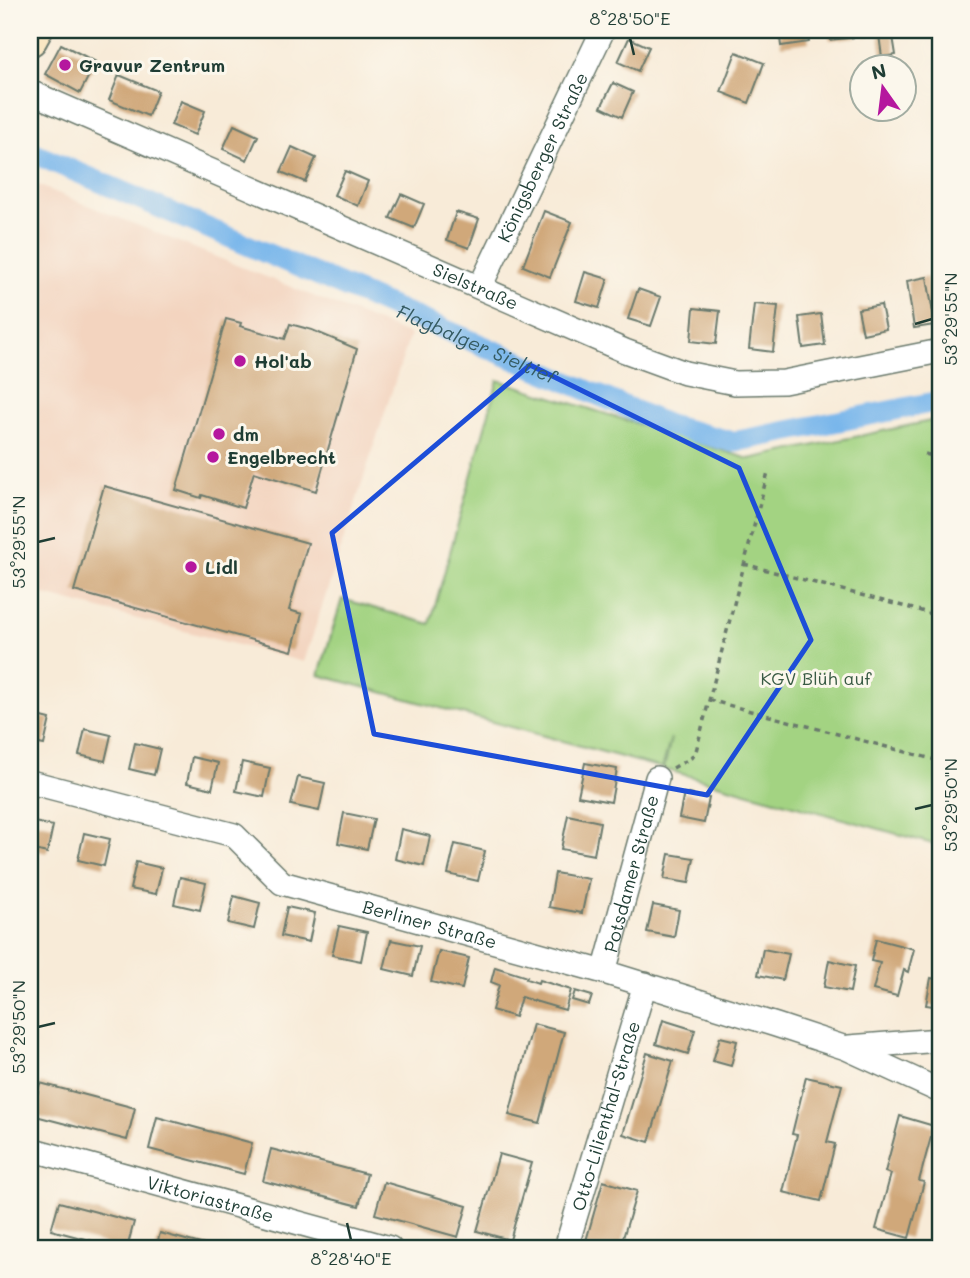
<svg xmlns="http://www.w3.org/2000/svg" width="970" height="1278" font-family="Mali,sans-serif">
	<rect width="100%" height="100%" fill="#fbf7ec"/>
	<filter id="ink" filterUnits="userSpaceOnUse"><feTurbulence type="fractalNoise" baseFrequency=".0143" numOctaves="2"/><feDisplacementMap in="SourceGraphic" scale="14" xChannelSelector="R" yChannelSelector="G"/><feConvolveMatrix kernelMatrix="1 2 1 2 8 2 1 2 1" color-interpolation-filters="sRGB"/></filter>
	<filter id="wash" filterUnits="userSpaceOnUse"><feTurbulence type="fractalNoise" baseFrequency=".00686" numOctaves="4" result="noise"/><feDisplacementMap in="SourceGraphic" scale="28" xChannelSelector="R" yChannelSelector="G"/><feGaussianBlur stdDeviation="1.57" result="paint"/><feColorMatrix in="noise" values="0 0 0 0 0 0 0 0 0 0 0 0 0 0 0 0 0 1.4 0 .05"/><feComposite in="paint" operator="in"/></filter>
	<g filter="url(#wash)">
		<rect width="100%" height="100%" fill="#f8ebd8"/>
		<path fill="#f3d4bf" d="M30 182 410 335 304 662 30 591Z"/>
		<path fill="#a3d382" stroke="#61885b" stroke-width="2" d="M498 380 749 459 940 419V846L664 769 671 738 662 768 319 675 342 599 430 624Z"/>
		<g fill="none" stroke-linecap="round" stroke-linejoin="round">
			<path stroke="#78b6eb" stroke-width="21" id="s1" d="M30 152 668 425 733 442 940 401"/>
		</g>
		<g id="blocks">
			<path fill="#d0a87a" d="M779 30H807L809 42 781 46Z
				M828 30H855L856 37 830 40Z
				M864 30H892L896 55 882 57 879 35 865 37Z
				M629 38 649 47 638 71 618 62Z
				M61 44 96 62 80 93 45 74Z
				M736 52 764 63 749 103 721 92Z
				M119 75 158 91 148 116 109 100Z
				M613 83 633 92 622 117 601 107Z
				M181 101 205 111 195 135 171 125Z
				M234 125 258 136 247 160 223 149Z
				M292 147 316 158 305 182 281 172Z
				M345 171 368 181 358 206 334 195Z
				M401 194 424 204 414 228 390 218Z
				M544 211 572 222 550 277 523 266Z
				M456 212 479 219 469 248 447 240Z
				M585 272 608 279 599 308 576 301Z
				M927 277 935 325 914 328 907 281Z
				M638 289 661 297 651 326 628 319Z
				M754 304 778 306 773 352 749 349Z
				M881 305 886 329 863 334 858 309Z
				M694 308 720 311 716 344 691 341Z
				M821 314 825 345 803 348 799 317Z
				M226 319 241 323 240 326 285 339 290 324 312 330 357 349 316 491 254 472 243 508 202 495 201 498 176 490Z
				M104 486 308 543 289 610 302 614 292 651 74 591Z
				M30 714 50 719 44 745 30 742Z
				M85 729 111 735 105 761 79 755Z
				M135 743 160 749 154 775 129 769Z
				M192 757 218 763 212 789 187 783Z
				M242 762 270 768 264 797 236 791Z
				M585 763 617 769 611 802 578 796Z
				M298 777 325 783 319 811 291 805Z
				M684 793 709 798 704 823 679 818Z
				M344 813 374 819 367 849 338 843Z
				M568 815 600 822 594 855 561 849Z
				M30 821 53 826 47 853 30 849Z
				M401 829 430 836 424 866 395 859Z
				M84 833 110 839 104 866 78 860Z
				M455 844 485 851 478 881 448 874Z
				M669 854 694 858 689 883 664 879Z
				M136 862 162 868 156 894 130 889Z
				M555 873 589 879 582 913 549 907Z
				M180 877 206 883 200 910 174 904Z
				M234 896 260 903 254 929 228 923Z
				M653 905 679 910 674 937 647 932Z
				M287 907 315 913 309 942 281 936Z
				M339 926 367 932 361 961 332 955Z
				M876 939 914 949 908 972 904 970 897 996 873 990 880 963 871 961Z
				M391 940 420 946 413 976 384 969Z
				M763 949 789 954 783 980 758 975Z
				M439 951 469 958 462 989 431 982Z
				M829 960 855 966 850 992 824 987Z
				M495 967 527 977 526 979 538 983 539 980 571 990 565 1010 521 997 515 1017 492 1010 499 985 491 982Z
				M931 978 940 980V1007L926 1005Z
				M575 991 592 996 589 1005 572 1000Z
				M663 1020 695 1030 688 1054 656 1044Z
				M533 1024 564 1032 540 1123 509 1115Z
				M720 1037 737 1041 731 1066 713 1061Z
				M647 1053 673 1061 649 1142 623 1134Z
				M806 1077 842 1085 827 1142 835 1144 821 1201 783 1192 797 1135 792 1134Z
				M40 1083 135 1108 127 1140 32 1115Z
				M900 1116 934 1126 919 1181 924 1182 909 1238 876 1229 891 1174 885 1172Z
				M157 1117 252 1143 244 1174 149 1149Z
				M271 1149 367 1174 359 1206 263 1181Z
				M499 1154 532 1163 510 1240 477 1231Z
				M603 1181 637 1191 620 1248H584Z
				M384 1182 467 1206 458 1237 375 1214Z
				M59 1202 134 1222 127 1248H119L51 1230Z
				M160 1233 212 1247V1248H156Z"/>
		</g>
	</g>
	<g filter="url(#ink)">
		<use href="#blocks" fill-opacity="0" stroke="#6b7a6d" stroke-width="2"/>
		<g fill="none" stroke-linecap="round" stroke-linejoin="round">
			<g stroke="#6b7a6d" stroke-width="26">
				<g id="street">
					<path id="s2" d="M30 92 625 351 685 373 735 383 784 382 940 351"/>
					<path id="s3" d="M480 287 603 30"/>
					<path id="s4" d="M30 782 234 835 282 883 604 972 776 1025 846 1048 940 1091"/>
					<path id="s5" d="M604 972 657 778"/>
					<path d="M849 1047 940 1040"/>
					<path id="s6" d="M30 1149 390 1248"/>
					<path id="s7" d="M566 1248 645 984"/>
				</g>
			</g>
			<g stroke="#6b7a6d" stroke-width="37">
				<path id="secondary" d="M30 39 35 30"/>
			</g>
			<path stroke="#6b7a6d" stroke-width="3.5" stroke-dasharray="5 5" stroke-linecap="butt" d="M925 454 940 458
				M744 564 940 616
				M709 700 940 761
				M673 768 691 758 696 751 768 472"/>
			<use href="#street" stroke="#fff" stroke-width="23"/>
			<use href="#secondary" stroke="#fae7c3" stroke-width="33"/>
		</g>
	</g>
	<path fill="none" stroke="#1d4ed8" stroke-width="5" stroke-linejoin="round" d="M530 365 739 468 811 640 707 795 374 734 332 533Z"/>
	<path fill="none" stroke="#1f3d34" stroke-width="2.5" d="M630 38 634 55M915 324 932 319M38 542 55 538M915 809 932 805M38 1027 55 1023M347 1223 351 1240"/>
	<g fill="#b5179e" stroke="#fbf7ec" stroke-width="2.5">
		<circle cx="65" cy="65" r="7"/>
		<circle cx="240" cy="361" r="7"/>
		<circle cx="219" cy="434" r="7"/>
		<circle cx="213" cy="457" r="7"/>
		<circle cx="191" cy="567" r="7"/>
	</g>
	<g text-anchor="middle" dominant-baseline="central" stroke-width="6" stroke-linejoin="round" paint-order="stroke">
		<g font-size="18" font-weight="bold" fill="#1f3d34" stroke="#fbf7ec" text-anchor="start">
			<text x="79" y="65">Gravur Zentrum</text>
			<text x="254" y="361">Hol'ab</text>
			<text x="233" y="434">dm</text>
			<text x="227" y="457">Engelbrecht</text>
			<text x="205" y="567">Lidl</text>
		</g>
		<g font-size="18" fill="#1f3d34" stroke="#fbf7ec">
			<text stroke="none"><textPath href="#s3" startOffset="144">Königsberger Straße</textPath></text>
			<text stroke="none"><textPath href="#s2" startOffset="486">Sielstraße</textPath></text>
			<text stroke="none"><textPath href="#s5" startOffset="102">Potsdamer Straße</textPath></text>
			<text stroke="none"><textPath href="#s4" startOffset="432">Berliner Straße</textPath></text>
			<text stroke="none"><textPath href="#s7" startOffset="138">Otto-Lilienthal-Straße</textPath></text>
			<text stroke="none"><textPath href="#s6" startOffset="187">Viktoriastraße</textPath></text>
		</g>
		<g font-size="18" fill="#395b44" stroke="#fbf7ec">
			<text x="816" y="678">KGV Blüh auf</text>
		</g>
		<g font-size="19" font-style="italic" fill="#355b62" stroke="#fbf7ec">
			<text stroke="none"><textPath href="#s1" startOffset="486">Flagbalger Sieltief</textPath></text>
		</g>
	</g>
	<rect width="970" height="1278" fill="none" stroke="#fbf7ec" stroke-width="77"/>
	<g transform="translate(883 88) rotate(346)"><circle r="33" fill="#fbf7ec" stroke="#a3ada2" stroke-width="2"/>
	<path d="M0-5L12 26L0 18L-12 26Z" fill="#b5179e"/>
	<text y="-10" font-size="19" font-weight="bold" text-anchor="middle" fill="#1f3d34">N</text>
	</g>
	<rect x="38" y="38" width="894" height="1202" fill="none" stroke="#1f3d34" stroke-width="2.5"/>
	<g font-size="18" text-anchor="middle" fill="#1f3d34">
		<text x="630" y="25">8°28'50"E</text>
		<text transform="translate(951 319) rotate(-90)" y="6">53°29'55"N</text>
		<text transform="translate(19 542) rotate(-90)" y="6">53°29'55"N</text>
		<text transform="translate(951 805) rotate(-90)" y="6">53°29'50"N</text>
		<text transform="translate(19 1027) rotate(-90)" y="6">53°29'50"N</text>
		<text x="351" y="1265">8°28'40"E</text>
	</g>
</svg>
